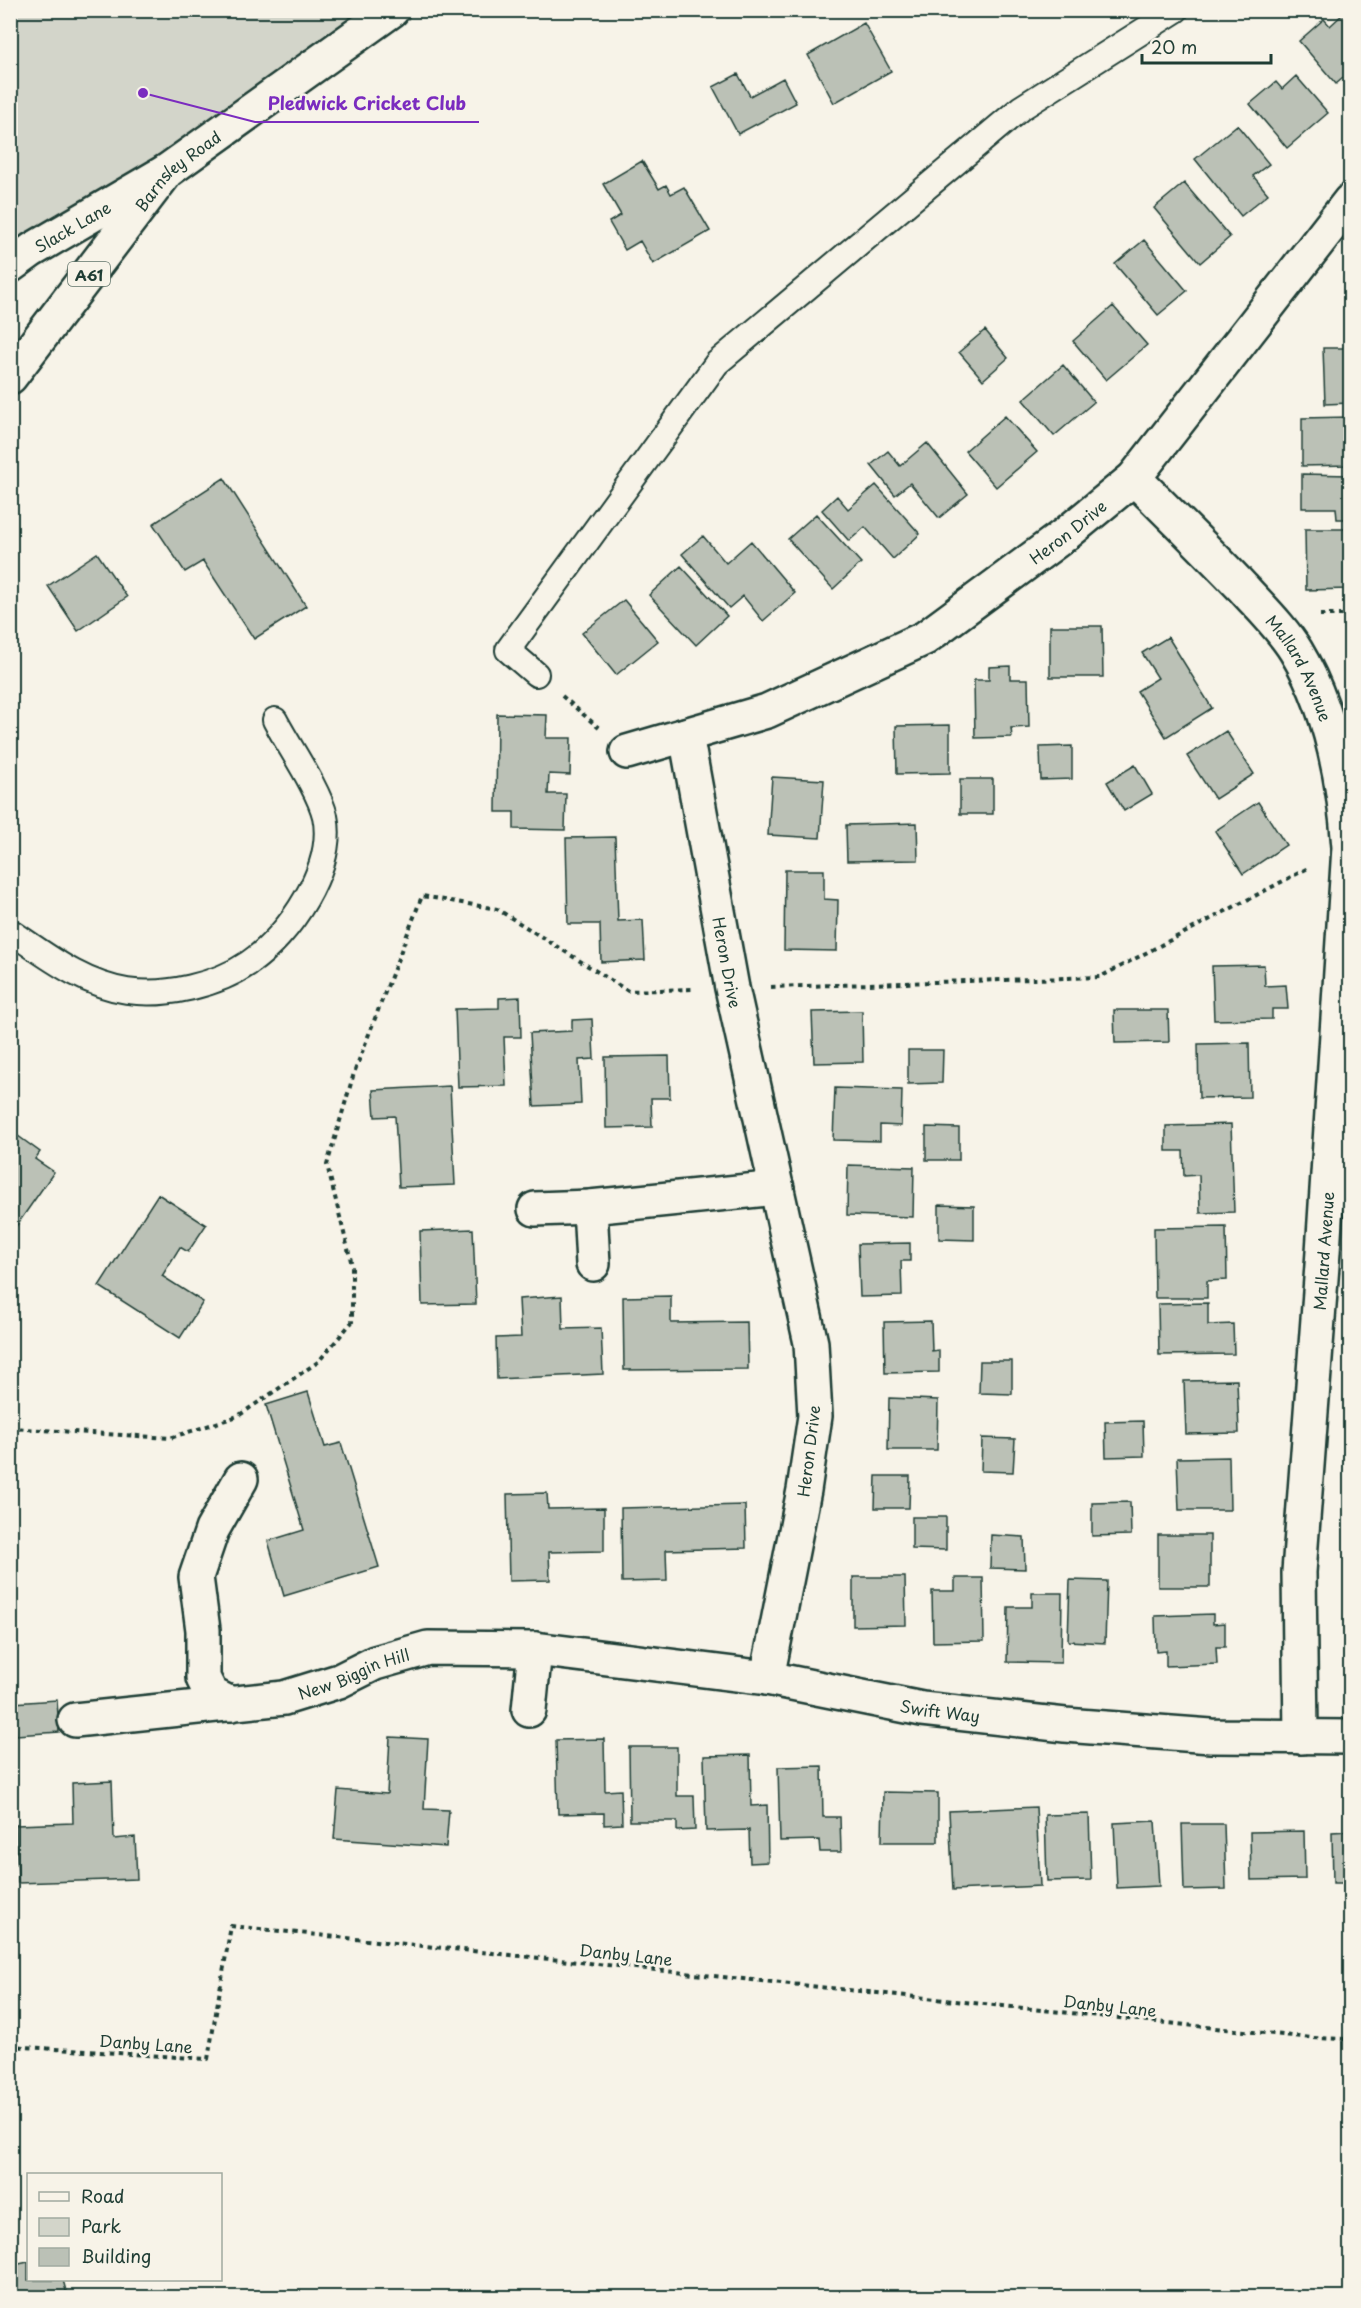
<svg xmlns="http://www.w3.org/2000/svg" width="1361" height="2308" font-family="'Playpen Sans',sans-serif">
	<rect width="100%" height="100%" fill="#f7f3e8"/>
	<filter id="ink" filterUnits="userSpaceOnUse"><feTurbulence type="fractalNoise" baseFrequency=".0167" numOctaves="2"/><feDisplacementMap in="SourceGraphic" scale="12" xChannelSelector="R" yChannelSelector="G"/><feConvolveMatrix kernelMatrix="1 2 1 2 8 2 1 2 1" color-interpolation-filters="sRGB"/></filter>
	<g filter="url(#ink)">
		<path fill="#d3d5ca" stroke="#79897f" stroke-width="1.5" d="M11 11H392L11 254Z"/>
		<path fill="#bbc1b6" stroke="#1f3d34" stroke-width="1.5" d="M1344 13 1350 21V72L1336 84 1299 41 1324 19 1330 26Z
			M864 23 891 71 834 103 808 55Z
			M738 74 750 96 783 78 796 103 738 134 713 87Z
			M1296 76 1328 113 1287 148 1250 104 1276 82 1282 89Z
			M1237 125 1269 164 1253 176 1268 194 1241 216 1195 159Z
			M642 161 659 189 666 185 671 194 684 187 710 231 653 264 640 241 625 250 609 222 621 215 603 184Z
			M1184 183 1230 237 1200 263 1154 208Z
			M1144 240 1187 291 1158 315 1115 264Z
			M1113 306 1147 345 1106 380 1073 341Z
			M985 330 1008 358 983 380 959 352Z
			M1323 348H1350V403L1325 404Z
			M1063 365 1094 402 1054 436 1023 400Z
			M1005 416 1037 452 996 487 965 451Z
			M1350 417V465L1302 466V418Z
			M927 443 968 494 939 518 910 483 895 495 871 465 888 451 900 466Z
			M1302 474 1350 475V519H1337L1336 508H1302Z
			M224 478 306 606 254 639 203 561 185 572 153 524Z
			M876 485 920 534 893 559 865 527 849 541 822 510 837 496 848 509Z
			M816 514 861 563 833 589 788 539Z
			M1305 529H1350V589L1306 590Z
			M703 536 726 563 751 541 795 593 763 621 743 596 729 608 682 554Z
			M97 553 127 597 78 631 48 586Z
			M681 566 727 616 696 645 649 595Z
			M624 600 658 641 616 675 582 633Z
			M1050 626H1102L1103 677H1050Z
			M1168 637 1212 708 1166 737 1137 691 1158 678 1142 653Z
			M1010 666V679H1028L1029 727 1011 728 1012 737 975 738 974 680H989V667Z
			M497 714 547 715 546 738H571L570 775 549 774 548 794H566L565 830 514 829V812H496Z
			M950 725V773L897 774 896 726Z
			M1226 731 1254 774 1215 799 1187 756Z
			M1072 746V779L1041 780 1040 747Z
			M1135 765 1152 794 1124 811 1107 782Z
			M772 777 824 780 820 838 768 835Z
			M960 779H993V814H960Z
			M1258 802 1286 845 1243 874 1215 831Z
			M917 823 918 860 847 861 846 825Z
			M615 837 618 921 643 920 645 960 601 962 600 924H568L566 838Z
			M785 870H824V899L838 900 837 951 784 950Z
			M1264 965 1265 986 1286 985 1288 1009H1272V1019L1214 1020 1212 966Z
			M520 997 521 1037H504L506 1086 458 1087 455 1009 499 1008V998Z
			M1114 1010H1168L1169 1042 1115 1043Z
			M862 1011 863 1062 814 1063 812 1012Z
			M592 1019 594 1059 579 1060 581 1104 534 1106 530 1033 572 1031V1020Z
			M1249 1043 1250 1097 1199 1098 1198 1044Z
			M908 1050H943L942 1083 908 1084Z
			M669 1056 670 1098H651L652 1127 606 1128 605 1057Z
			M450 1086 455 1185 399 1187 395 1116 375 1117 373 1090Z
			M835 1088 902 1090 901 1126 880 1125V1141L833 1140Z
			M1231 1124 1234 1212 1200 1213 1199 1175 1184 1176 1183 1151H1166V1126Z
			M926 1127 959 1128V1160H926Z
			M14 1133 40 1152 35 1159 54 1172 10 1235V1138Z
			M848 1165 914 1167 913 1217 847 1215Z
			M158 1194 206 1225 188 1252 180 1247 162 1276 203 1302 180 1338 99 1286Z
			M939 1205 974 1206V1240L939 1239Z
			M1226 1227 1227 1280 1207 1281V1298H1155L1154 1228Z
			M473 1229 476 1304 422 1305 420 1231Z
			M910 1243V1261H901L902 1296 860 1297 858 1244Z
			M562 1296 563 1329 601 1328 603 1374 497 1379 496 1338 521 1337 519 1299Z
			M671 1296V1323L747 1322 748 1369 624 1370 623 1297Z
			M1208 1303V1325L1233 1324 1234 1354 1159 1355 1158 1304Z
			M931 1321 932 1351 939 1350V1372L885 1373 884 1322Z
			M980 1361H1012V1394L979 1393Z
			M1237 1380 1239 1433 1186 1434 1184 1381Z
			M308 1392 325 1447 341 1443 379 1567 284 1596 268 1541 304 1530 266 1405Z
			M889 1398 938 1400 937 1450H888Z
			M1143 1421 1144 1456 1106 1457 1105 1422Z
			M982 1438 1015 1439 1013 1472 981 1471Z
			M1229 1457 1230 1510H1179L1177 1458Z
			M876 1476H910L909 1508H875Z
			M547 1493 548 1509 604 1508V1551L549 1552 550 1580 509 1581 507 1494Z
			M1130 1502 1131 1535 1092 1536V1503Z
			M745 1505 746 1548 666 1550 667 1581 622 1582 621 1508Z
			M912 1517H946V1550L912 1549Z
			M991 1535 1024 1537 1025 1569 990 1568Z
			M1158 1535H1210V1587H1158Z
			M853 1577H905L906 1625 853 1626Z
			M955 1578H983L984 1641 933 1642 932 1591H955Z
			M1070 1580 1107 1581 1105 1643 1068 1641Z
			M1032 1593H1062L1061 1663 1007 1662 1008 1607H1032Z
			M1213 1614V1624L1225 1623V1647H1216L1217 1664 1166 1666V1651L1156 1652 1155 1616Z
			M10 1650H15L16 1688H10Z
			M57 1700 59 1732 16 1735 13 1703Z
			M390 1737 428 1739 424 1809 449 1810 446 1847 334 1839 338 1790 387 1794Z
			M604 1739 605 1791 621 1790 622 1824 604 1825V1813L558 1814 556 1740Z
			M629 1747H677V1796H694L695 1830 677 1831V1821H630Z
			M750 1755 751 1806 767 1805 768 1862 750 1863 749 1830 706 1831 704 1756Z
			M822 1766 823 1817H840L841 1852H820L819 1840 780 1841 778 1767Z
			M112 1781 114 1839 135 1837 137 1879 18 1883 16 1825 73 1823 72 1783Z
			M883 1792 938 1793V1842H882Z
			M1036 1807 1040 1886 953 1890 949 1811Z
			M1089 1814 1091 1880 1047 1881 1045 1815Z
			M1155 1821 1159 1886 1117 1888 1114 1823Z
			M1182 1824H1224L1226 1889 1184 1890Z
			M1304 1831 1305 1879 1251 1880 1250 1832Z
			M1350 1831V1883H1333L1332 1832Z
			M28 2262V2280H63L68 2298H10V2266Z"/>
		<g fill="none" stroke-linecap="round" stroke-linejoin="round">
			<g stroke="#1f3d34" stroke-width="28">
				<path id="service" d="M536 674 508 650 717 363 1021 108 1176 10
					M10 931C47 956 82 984 127 991 165 997 217 985 249 963 289 936 336 867 325 816 318 788 289 747 275 720"/>
			</g>
			<g stroke="#1f3d34" stroke-width="38">
				<g id="minor">
					<path id="s1" d="M10 266 32 250 167 171"/>
					<path id="s2" d="M1134 478C1171 515 1208 551 1243 588 1261 608 1282 628 1296 651 1331 709 1344 780 1349 847L1323 1252 1299 1572 1301 1737"/>
					<path id="s3" d="M686 735 732 988 811 1343 815 1416 804 1490 767 1678"/>
					<path id="s4" d="M627 752 767 711 925 638 1067 533 1134 478 1350 201"/>
					<path d="M590 1207 593 1264"/>
					<path d="M535 1209 590 1207 777 1188"/>
					<path d="M231 1704 211 1694 203 1678V1630L196 1577 212 1530 241 1479"/>
					<path d="M529 1710 535 1649"/>
					<path id="s5" d="M75 1720 284 1698 339 1681 375 1663 428 1648 535 1649 767 1678 922 1709 1065 1725 1211 1736 1350 1737"/>
				</g>
			</g>
			<g stroke="#1f3d34" stroke-width="38">
				<g id="primary">
					<path id="s6" d="M10 377 167 171 392 10"/>
				</g>
			</g>
			<path stroke="#1f3d34" stroke-width="4" stroke-dasharray="4.5 4.5" stroke-linecap="butt" d="M1320 615H1350
				M562 696 599 728
				M771 987 1100 977 1310 867
				M10 1428 170 1438 238 1416 318 1362 352 1322V1265L327 1165 354 1073 422 896 497 909 628 991 692 989
				M10 2046 208 2059 231 1926 1312 2038 1350 2039"/>
			<use href="#service" stroke="#f7f3e8" stroke-width="24"/>
			<use href="#minor" stroke="#f7f3e8" stroke-width="33"/>
			<use href="#primary" stroke="#f7f3e8" stroke-width="33"/>
		</g>
	</g>
	<g text-anchor="middle" dominant-baseline="central" stroke-width="5" stroke-linejoin="round" paint-order="stroke">
		<rect fill="#f7f3e8" stroke="#60746a" stroke-width="1.5" x="68" y="262" width="42" height="24" rx="4.5"/>
		<g font-size="15" font-weight="bold" fill="#1f3d34">
			<text x="89" y="274">A61</text>
		</g>
		<g font-size="16" fill="#1f3d34" stroke="#f7f3e8">
			<text stroke="none"><textPath href="#s6" startOffset="267">Barnsley Road</textPath></text>
			<text stroke="none"><textPath href="#s1" startOffset="74">Slack Lane</textPath></text>
			<text stroke="none"><textPath href="#s4" startOffset="498">Heron Drive</textPath></text>
			<text stroke="none"><textPath href="#s2" startOffset="254">Mallard Avenue</textPath></text>
			<text stroke="none"><textPath href="#s3" startOffset="231">Heron Drive</textPath></text>
			<text transform="translate(1323 1251) rotate(-86)">Mallard Avenue</text>
			<text transform="translate(808 1451) rotate(-83)">Heron Drive</text>
			<text stroke="none"><textPath href="#s5" startOffset="284">New Biggin Hill</textPath></text>
			<text stroke="none"><textPath href="#s5" startOffset="880">Swift Way</textPath></text>
			<text transform="translate(626 1954) rotate(6)">Danby Lane</text>
			<text transform="translate(1110 2005) rotate(6)">Danby Lane</text>
			<text transform="translate(146 2043) rotate(4)">Danby Lane</text>
		</g>
	</g>
	<path fill="none" stroke="#7b2cbf" stroke-width="2" d="M143 93L255 122H479"/>
	<circle fill="#7b2cbf" stroke="#f7f3e8" stroke-width="2" cx="143" cy="93" r="6"/>
	<g font-size="18" text-anchor="middle" font-weight="bold" fill="#7b2cbf" stroke="#f7f3e8" stroke-width="5" stroke-linejoin="round" paint-order="stroke">
		<text x="367" y="110">Pledwick Cricket Club</text>
	</g>
	<rect width="1361" height="2308" fill="none" stroke="#f7f3e8" stroke-width="36"/>
	<rect x="18" y="18" width="1325" height="2272" fill="none" stroke="#1f3d34" stroke-width="2" filter="url(#ink)"/>
	<rect x="27" y="2173" width="195" height="108" fill="#f7f3e8" stroke="#a1aaa0" stroke-width="1.5"/>
	<rect x="39" y="2192" width="30" height="9" fill="#f7f3e8" stroke="#a1aaa0" stroke-width="1.5"/>
	<text x="81" y="2203" font-size="18" fill="#1f3d34">Road</text>
	<rect x="39" y="2218" width="30" height="18" fill="#d3d5ca" stroke="#a1aaa0" stroke-width="1.5"/>
	<text x="81" y="2233" font-size="18" fill="#1f3d34">Park</text>
	<rect x="39" y="2248" width="30" height="18" fill="#bbc1b6" stroke="#a1aaa0" stroke-width="1.5"/>
	<text x="81" y="2263" font-size="18" fill="#1f3d34">Building</text>
	<path d="M1142 54v9h129v-9" fill="none" stroke="#1f3d34" stroke-width="3"/>
	<text x="1151" y="54" font-size="18" fill="#1f3d34" stroke="#f7f3e8" stroke-width="4.5" paint-order="stroke">20 m</text>
</svg>
